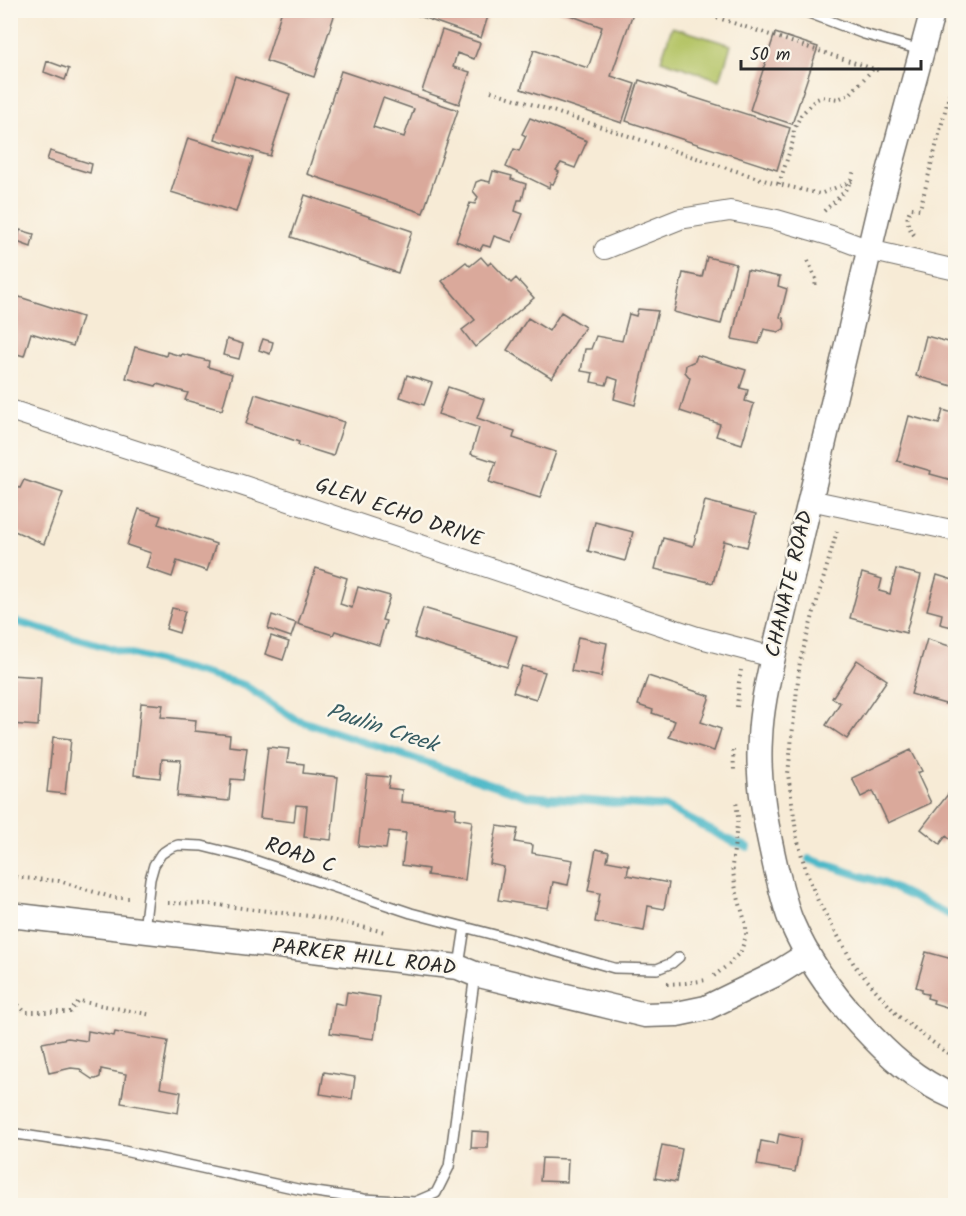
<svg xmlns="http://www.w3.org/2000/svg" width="966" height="1216" font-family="Kalam,sans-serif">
	<rect width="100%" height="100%" fill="#fbf7ec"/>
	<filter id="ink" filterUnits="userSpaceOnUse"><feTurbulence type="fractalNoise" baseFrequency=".0167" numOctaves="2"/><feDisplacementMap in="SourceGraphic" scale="12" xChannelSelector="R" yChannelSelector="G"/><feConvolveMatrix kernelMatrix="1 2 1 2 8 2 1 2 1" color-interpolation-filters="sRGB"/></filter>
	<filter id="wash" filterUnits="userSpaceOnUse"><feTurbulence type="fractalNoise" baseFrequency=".008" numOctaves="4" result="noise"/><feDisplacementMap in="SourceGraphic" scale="24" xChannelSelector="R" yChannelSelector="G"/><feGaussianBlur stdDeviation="1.35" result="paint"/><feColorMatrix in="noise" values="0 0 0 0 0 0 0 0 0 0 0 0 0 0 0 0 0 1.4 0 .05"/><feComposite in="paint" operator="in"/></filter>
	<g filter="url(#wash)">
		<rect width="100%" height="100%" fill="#f7ebd6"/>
		<path fill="#b5c568" stroke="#70784a" stroke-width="1.5" d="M672 27 731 45 720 80 661 60Z"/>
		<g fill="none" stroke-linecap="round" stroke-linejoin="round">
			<path stroke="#4cb8c8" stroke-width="8" d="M10 620 244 685 295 719 527 796 666 807 733 842 748 847
				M809 859 883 883 956 918"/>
		</g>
		<g id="blocks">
			<path fill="#daa99b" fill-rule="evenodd" d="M282 10H336L314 77 266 61Z
				M402 10H490L481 38Z
				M556 10H634L611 76 635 84 622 123 521 89 534 50 588 68 602 27Z
				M442 30 480 43 474 59 457 53 453 67 470 72 459 104 422 91Z
				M775 33 818 47 792 124 750 110Z
				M47 61 69 69 65 80 44 72Z
				M341 71 458 110 423 213 307 174ZM383 98 414 109 404 137 373 127Z
				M235 76 290 94 270 156 215 139Z
				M639 80 790 128 777 170 626 121Z
				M530 118 587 141 575 168 561 163 556 170 559 172 553 184 550 183 549 188 506 167 514 149 519 151 526 136 522 134Z
				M188 138 253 158 236 212 171 192Z
				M50 151 92 164 90 173 47 160Z
				M493 171 512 176 511 179 526 184 522 200H518L515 211 523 214 512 242 494 236 490 247 483 245 480 250 456 241 470 203 475 204 478 197 473 191 476 182 481 180 490 182Z
				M305 195 412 231 398 273 291 237Z
				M20 230 34 234 31 247 17 242Z
				M481 257 488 265 491 262 511 283 516 278 534 298 475 347 462 330 475 320 442 281 466 262 470 266Z
				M707 257 736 264 721 324 674 312 683 273 702 277Z
				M747 270 780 277 778 286 787 289 780 317 783 318 785 324 784 329 779 332 764 329 759 344 732 339Z
				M10 294 82 317 73 346 31 333 24 356 10 352Z
				M638 309 658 311 635 405 614 399 618 380 609 377 606 385 591 382 593 373 581 371 585 349H591L596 336 622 341 629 314 636 316Z
				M561 312 585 327 552 378 507 350 528 318 549 331Z
				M926 336 956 344V387L916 376Z
				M227 339 243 344 239 359 223 355Z
				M263 339 273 342 270 354 259 350Z
				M135 347 166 356 167 352 181 356 182 354 209 361 208 367 232 374 222 410 185 400 188 393 157 384 156 386 126 378Z
				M697 355 746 370 740 388 748 390 745 401 754 404 742 444 716 436 720 424 680 411 690 378 685 372 686 365 695 361Z
				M407 375 432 383 424 405 400 397Z
				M448 387 484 399 477 418 515 431 513 438 556 452 540 498 489 482 496 462 471 454 479 428 438 414Z
				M255 394 344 422 333 456 298 445 299 442 246 424Z
				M943 410 956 414V466L952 480 930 474 931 471 897 461 909 416 939 424Z
				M24 480 63 493 44 544 10 529V485L20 488Z
				M705 501 756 514 747 547 724 541 713 583 655 569 663 538 693 546Z
				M139 509 161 516 158 524 216 544 207 571 177 561 172 577 146 568 151 553 127 545Z
				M595 522 633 532 625 561 588 551Z
				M316 568 347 578 340 604 352 608 358 587 390 596 382 620 386 621 379 645 335 631 333 635 298 624Z
				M896 569 921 575 906 633 850 618 862 573 882 579 879 591 890 594Z
				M937 575 953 580 954 577 956 578V628L940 624 942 614 927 610Z
				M172 608 185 611 179 633 166 629Z
				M423 608 517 636 507 667 414 638Z
				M272 615 296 623 291 637 268 629Z
				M271 636 289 642 283 660 265 654Z
				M578 637 607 643 601 677 571 671Z
				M927 639 956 648V694L952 706 911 694Z
				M857 660 887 680 847 739 826 725 840 703 832 698Z
				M522 666 545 672 536 699 513 692Z
				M10 675 41 677 38 726 10 724Z
				M648 676 710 696 701 722 721 729 714 751 669 737 675 721 652 713 653 710 638 705Z
				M141 703 163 705 161 717 196 720 195 731 230 735 229 746 247 748 243 780 231 779 229 801 177 796 181 760 162 759 160 778 134 775Z
				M53 737 71 739 65 794 47 792Z
				M268 747 289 749 287 762 304 764 303 773 338 777 331 840 304 837 307 806 296 805 294 822 260 818Z
				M911 750 922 771 917 773 931 803 888 823 873 791 861 797 852 778Z
				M367 775 390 777 388 788 402 790 401 802 456 808 455 818 472 821 465 880 427 875 428 869 402 865 406 833 389 831 386 849 358 846Z
				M956 784V844L946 836 940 844 921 829Z
				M497 826 518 829 515 842 533 845 532 853 573 860 568 885 553 882 548 908 498 900 504 867 490 864Z
				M596 849 609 852 607 861 629 865 627 875 669 883 664 909 648 906 644 931 595 922 600 893 588 891Z
				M926 952 956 960V1010L933 1003 934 1000 927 998 928 994 922 993V989L916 987Z
				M347 992 380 997 374 1039 330 1033 335 1003 345 1005Z
				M88 1031 114 1036 115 1032 168 1041 160 1088 181 1092 178 1113 121 1103 126 1074 101 1069 100 1077 96 1079H92L83 1073 80 1069 71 1068 49 1073 42 1043 68 1038 87 1041Z
				M324 1072 355 1077 352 1099 320 1094Z
				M472 1131 489 1132 488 1148H471Z
				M779 1134 801 1139 795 1172 757 1165 761 1141 777 1144Z
				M662 1145 682 1149 676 1182 655 1178Z
				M542 1158 568 1159 567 1182 540 1181Z"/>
		</g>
	</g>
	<g filter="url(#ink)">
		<use href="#blocks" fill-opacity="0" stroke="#726e67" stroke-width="1.5"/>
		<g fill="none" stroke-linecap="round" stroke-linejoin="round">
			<g stroke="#726e67" stroke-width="12">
				<path id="service" d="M801 10 864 34 921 50
					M144 930 150 879 154 865 161 854 170 848 178 845 202 846 242 856 411 913 533 945 614 968 657 969 672 963 679 957
					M459 966 465 927
					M10 1133 110 1148 302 1190 364 1199 415 1202 436 1193 449 1167 475 974"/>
			</g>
			<g stroke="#726e67" stroke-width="22">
				<path id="minor" d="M605 249 680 219 730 211 777 220 832 236 869 250 956 270
					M10 410 241 485 697 637 773 657
					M810 500 956 531"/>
			</g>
			<g stroke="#726e67" stroke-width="27">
				<path id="tertiary" d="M933 10 879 209 773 657C767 684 761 711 760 738 757 783 766 825 776 869 781 886 784 904 791 921 807 958 832 994 859 1023 889 1056 915 1080 956 1098
					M10 915 458 967 475 974 645 1015 677 1014 706 1008 776 974 808 954"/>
			</g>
			<path stroke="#726e67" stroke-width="4" stroke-dasharray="1.5 4.5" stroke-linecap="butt" d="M694 10 880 71
				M491 91 770 182 820 194 852 181
				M779 184 793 141 794 129 801 115 815 100 822 97 838 99 850 94 873 69
				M824 211C839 197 850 190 854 169
				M914 235C907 225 905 219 911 208L920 209 956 68
				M808 261 816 279 815 289
				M837 531 800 661 788 774 797 838 806 871 818 901 855 966 898 1016 956 1060
				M737 707 739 682 741 670
				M733 750 734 770
				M10 877 59 881 114 898H131
				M168 903 209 904 317 917 385 932
				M714 976 729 964 741 951 746 936V925L736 890 732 866 738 817 736 801
				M667 984 686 983 707 980
				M10 996 25 1012H70L79 1001 152 1015"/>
			<use href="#service" stroke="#fff" stroke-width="9"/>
			<use href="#minor" stroke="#fff" stroke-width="20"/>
			<use href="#tertiary" stroke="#fff" stroke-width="24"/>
		</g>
	</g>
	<g text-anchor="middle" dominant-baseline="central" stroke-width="5" stroke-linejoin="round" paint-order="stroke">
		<g font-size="21" fill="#2b2b2b" stroke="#fbf7ec">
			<text transform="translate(399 513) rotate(19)">GLEN ECHO DRIVE</text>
			<text transform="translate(790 584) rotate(-77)">CHANATE ROAD</text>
			<text transform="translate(300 856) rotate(19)">ROAD C</text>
			<text transform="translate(364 958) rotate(7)">PARKER HILL ROAD</text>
		</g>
		<g font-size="22" font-style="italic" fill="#375c62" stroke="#fbf7ec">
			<text transform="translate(382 729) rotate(18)">Paulin Creek</text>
		</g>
	</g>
	<rect width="966" height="1216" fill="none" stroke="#fbf7ec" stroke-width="36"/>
	<path d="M741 60v9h180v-9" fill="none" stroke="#2b2b2b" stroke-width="3"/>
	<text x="750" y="60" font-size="18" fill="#2b2b2b" stroke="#fbf7ec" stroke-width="4.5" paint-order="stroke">50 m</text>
</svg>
